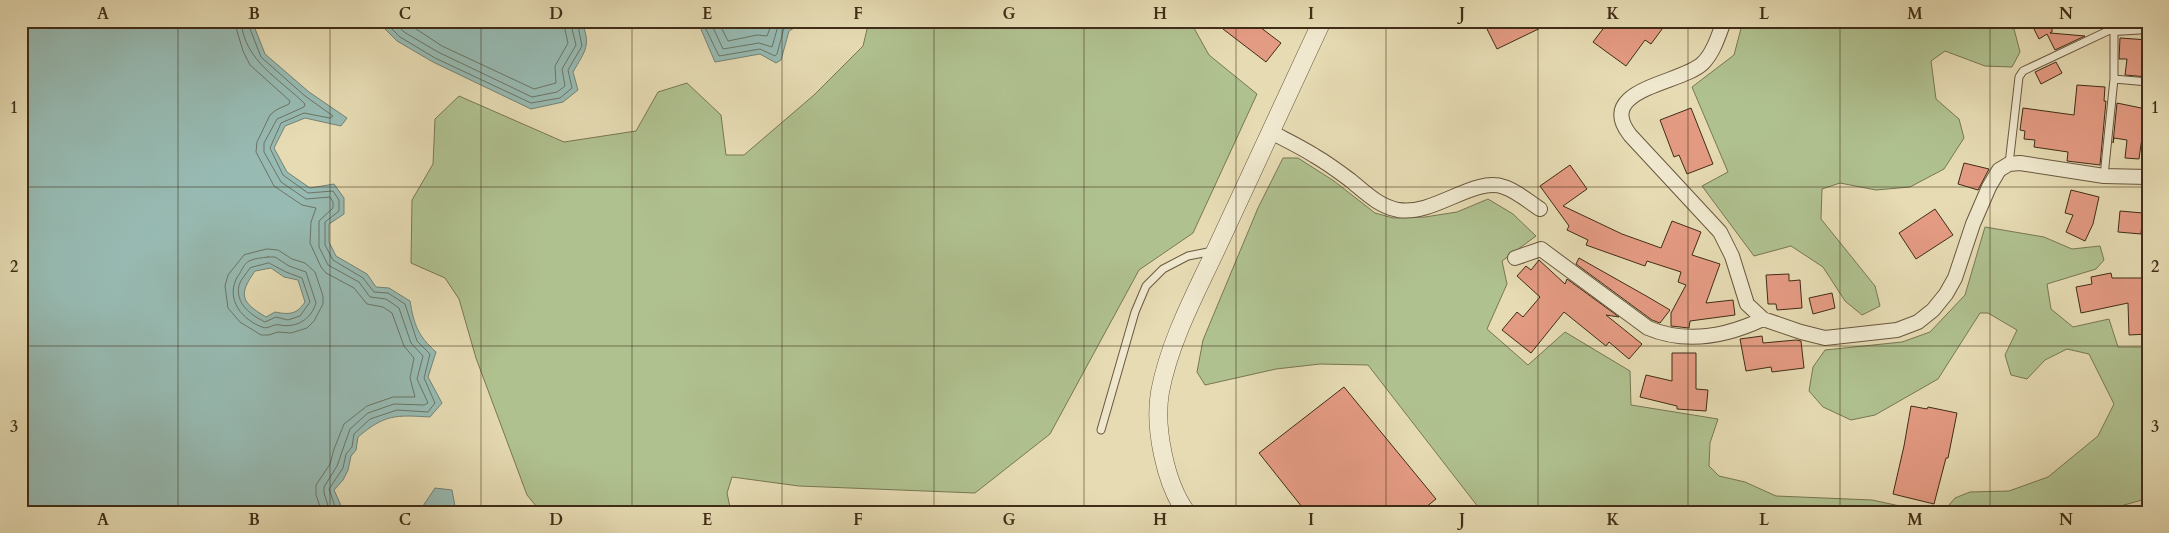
<svg xmlns="http://www.w3.org/2000/svg" width="2169" height="533" font-family="Cardo,serif">
	<rect width="100%" height="100%" fill="#e6dbb3"/>
	<filter id="stains"><feTurbulence type="fractalNoise" baseFrequency=".004" numOctaves="4"/><feColorMatrix values="0 0 0 0 .2 0 0 0 0 .09 0 0 0 0 .02 0 0 0 .5 -.17"/></filter>
	<radialGradient id="worn" r=".72"><stop offset=".6" stop-color="#630" stop-opacity="0"/><stop offset="1" stop-color="#630" stop-opacity=".3"/></radialGradient>
	<path fill="#b0c190" stroke="#787754" d="M869 21H1190L1209 55 1257 94 1193 233 1139 270 1050 434 975 493 799 486 732 477 727 493 731 512H541L527 495 476 358 459 299 445 278 411 263 412 200 433 164 435 119 459 96 564 142 636 131 658 92 687 83 721 115 726 155H744L814 95 863 46Z
		M1743 21H1978L2014 29 2020 52 2012 67 1985 66 1945 51 1931 61 1936 99 1959 119 1964 138 1944 169 1910 187 1876 190 1840 183 1822 189 1821 219 1875 286 1880 306 1862 315 1845 301 1823 267 1791 246 1754 256 1702 186 1728 172 1692 87 1734 55Z
		M1283 158H1298L1334 181 1375 213 1393 218 1425 217 1457 212 1488 199 1513 214 1536 236 1502 261 1507 284 1487 329 1528 365 1565 332 1630 371 1631 405 1718 419 1710 443 1709 466 1719 476 1745 482 1776 496 1872 500 1928 512H1482L1368 365 1320 364 1276 369 1205 385 1197 372 1203 340 1258 208Z
		M1985 227 2044 237 2072 249 2100 246 2104 260 2096 269 2047 284 2051 309 2073 327 2109 319 2118 347H2148V479L2142 500 2117 507 2114 512H1943L1955 498 1970 492 2009 491 2048 477 2098 436 2114 404 2089 354 2067 349 2045 360 2027 379 2011 375 2005 355 2017 330 1988 313H1980L1938 379 1875 415 1851 420 1823 407 1809 391 1813 367 1825 350 1902 342 1930 332 1965 295Z"/>
	<path fill="#97bab2" stroke="#748274" fill-rule="evenodd" d="M21 21H252L265 54 309 92 347 118 341 126 305 118 285 126 274 148 287 172 310 188 334 184 344 198V214L329 224V242L336 256 367 274 376 287 389 288 410 301C414 325 418 336 436 352L428 377 442 403 430 417C396 415 385 414 358 437L356 450 351 456 348 470 343 480 334 490 344 512H21ZM271 268 284 277 298 280 305 302C297 314 290 315 275 312L266 317C241 302 238 295 255 271Z
		M377 21H581C592 45 585 51 573 72L578 90 563 102 531 109 433 62 397 41Z
		M695 21H806L789 31 781 60 776 63 760 54 715 62 700 27Z
		M435 488 452 490 456 512H419Z"/>
	<g fill="none" stroke-linecap="round" stroke-linejoin="round">
		<path stroke="#6c7464" stroke-width="1" d="M234 21 243 51 250 65 290 101 289 104 276 110 270 115 257 142 256 152 274 186 302 205 316 208 311 222 310 243 321 267 326 273 354 288 367 304 383 307 392 313 404 346 414 358 410 378 415 397H393L367 406 344 424 334 449 330 464 316 485V495L322 512
			M241 21C244 61 280 79 305 104L304 107 277 119 264 143V152L281 182 306 199 330 197 333 202V208L319 221V247L328 265 359 282 370 297 386 299 399 308 411 343 423 356 417 379 428 403 424 405 394 404 368 413 350 429 337 466 324 487V493L330 512
			M247 21 261 57 305 96 333 116 330 118 304 113 281 123 270 148 283 175 308 193 333 191 339 200V211L325 222V245L333 260 363 278 374 292 388 293 405 304 417 341 430 354 424 378 435 403 428 412 397 410 370 419 354 434 352 447 346 454 343 468 329 489 337 512
			M384 21 400 37 435 58 531 103 560 98 572 88 568 70 582 46 577 21
			M393 21 404 32 438 52 532 97 557 92 565 86 562 69 576 45 570 21
			M404 21 442 46 534 89 556 83 555 66 568 43 563 21
			M702 21 719 56 760 49 775 56 777 54 784 28 796 21
			M710 21 723 49 759 43 772 47 778 26 783 21
			M718 21 728 41 757 35 767 36 773 21
			M267 249 278 250 292 259 305 263 315 272 323 296V304L314 321 307 328 291 333 278 332 269 335H261L240 322 228 308 225 286 228 275 244 255Z
			M268 257H275L289 266 306 272 316 303C311 320 296 328 280 325 273 323 269 330 262 327 238 318 224 294 240 273 242 269 245 263 249 261 255 258 262 258 268 257Z
			M269 263 286 272 302 278 310 302 300 316 288 320 276 317 265 322C251 315 235 304 239 285 241 279 247 273 250 268Z"/>
	</g>
	<path fill="#e49b83" stroke="#402d17" d="M1229 21H1252L1281 43 1266 62 1223 29Z
		M1483 21H1555L1497 49Z
		M1609 21H1668L1651 44 1645 40 1626 66 1593 42Z
		M2040 21H2052V32L2050 33 2085 36 2055 50 2047 34 2039 39 2032 25Z
		M2120 38 2148 40V77L2125 75 2127 59H2119Z
		M2056 62 2062 73 2041 84 2035 72Z
		M2077 85 2105 87 2104 101H2106L2100 165 2067 161 2068 152 2034 147 2035 140 2024 139 2025 131 2020 130 2023 108 2074 115Z
		M2117 103 2146 109 2139 159 2125 158 2127 140 2114 138 2113 143Z
		M1691 108 1713 164 1687 174 1679 155 1674 157 1660 120Z
		M1964 163 1989 169 1978 190 1958 184Z
		M1570 165 1587 189 1563 206 1622 234 1661 248 1672 221 1701 232 1692 255 1720 264 1706 303 1733 300 1735 315 1690 321 1689 328 1671 326V313L1686 285 1678 282 1681 272 1647 261 1645 266 1586 245 1588 240 1567 230 1569 226 1540 186Z
		M2071 190 2099 197 2093 224 2085 241 2066 232 2073 215 2065 213Z
		M1935 209 1953 235 1916 259 1899 233Z
		M2120 211 2143 213 2141 234 2118 232Z
		M1579 258 1648 297 1670 310 1660 323 1652 320 1576 264Z
		M1539 260 1565 284 1567 279 1619 317 1606 315 1642 344 1629 359 1609 342 1606 346 1564 312 1531 353 1502 330 1517 312 1523 317 1540 297 1517 276 1526 266 1531 270Z
		M2111 273 2112 278H2148V334L2129 335 2128 303 2081 313 2076 287 2092 284 2091 277Z
		M1789 274V281L1800 280 1802 308 1777 310 1776 304H1768L1766 275Z
		M1832 293 1835 308 1813 314 1809 298Z
		M1762 336 1763 343 1796 340 1801 341 1804 368 1772 372 1771 367 1746 371 1740 339Z
		M1672 353H1696V389L1708 390 1706 411 1677 409V406L1640 397 1646 375 1672 381Z
		M1344 387 1436 499 1420 512H1306L1259 453Z
		M1911 406 1927 409 1928 407 1957 413 1948 458H1946L1934 504 1893 494 1904 446Z"/>
	<g fill="none" stroke-linecap="round" stroke-linejoin="round">
		<g stroke="#6a583e" stroke-width="9">
			<path id="service" d="M2114 79 2148 82
				M2009 164 2019 77 2023 71 2114 28V79L2104 176
				M1101 430 1135 312 1146 286 1163 269 1188 256 1213 251"/>
		</g>
		<g stroke="#6a583e" stroke-width="16">
			<path id="minor" d="M1724 21C1719 34 1714 52 1703 63 1682 84 1594 88 1630 135L1720 232 1732 256 1747 304 1763 319 1801 332 1825 338 1897 330 1918 322 1933 310 1946 294 1955 278 1973 224 1989 187 1999 170 2009 164 2020 163 2104 176 2148 177
				M2114 28 2148 26
				M1271 132C1286 140 1301 147 1315 156 1327 163 1338 171 1350 180 1365 192 1378 206 1398 210 1434 216 1474 176 1504 187 1517 191 1529 202 1540 209
				M1515 258 1541 249 1648 328C1686 344 1727 336 1763 319"/>
		</g>
		<g stroke="#6a583e" stroke-width="19">
			<path id="tertiary" d="M1186 512C1165 483 1154 427 1160 392 1170 339 1198 289 1220 241 1254 168 1288 95 1322 21"/>
		</g>
		<use href="#service" stroke="#efe8ce" stroke-width="7"/>
		<use href="#minor" stroke="#efe8ce" stroke-width="14"/>
		<use href="#tertiary" stroke="#efe8ce" stroke-width="18"/>
	</g>
	<path fill="none" stroke="#402d17" stroke-width="1" stroke-opacity="0.55" d="M178 21V512M330 21V512M481 21V512M632 21V512M782 21V512M934 21V512M1084 21V512M1236 21V512M1386 21V512M1538 21V512M1688 21V512M1840 21V512M1990 21V512M21 187H2148M21 346H2148"/>
	<rect width="2169" height="533" fill="none" stroke="#e6dbb3" stroke-width="55"/>
	<rect x="28" y="28" width="2114" height="478" fill="none" stroke="#402d17" stroke-width="2"/>
	<g font-size="16" text-anchor="middle" font-weight="bold" fill="#402d17">
		<text x="103" y="19">A</text>
		<text x="254" y="19">B</text>
		<text x="405" y="19">C</text>
		<text x="556" y="19">D</text>
		<text x="707" y="19">E</text>
		<text x="858" y="19">F</text>
		<text x="1009" y="19">G</text>
		<text x="1160" y="19">H</text>
		<text x="1311" y="19">I</text>
		<text x="1462" y="19">J</text>
		<text x="1613" y="19">K</text>
		<text x="1764" y="19">L</text>
		<text x="1915" y="19">M</text>
		<text x="2066" y="19">N</text>
		<text x="14" y="113">1</text>
		<text x="2155" y="113">1</text>
		<text x="14" y="272">2</text>
		<text x="2155" y="272">2</text>
		<text x="14" y="432">3</text>
		<text x="2155" y="432">3</text>
		<text x="103" y="525">A</text>
		<text x="254" y="525">B</text>
		<text x="405" y="525">C</text>
		<text x="556" y="525">D</text>
		<text x="707" y="525">E</text>
		<text x="858" y="525">F</text>
		<text x="1009" y="525">G</text>
		<text x="1160" y="525">H</text>
		<text x="1311" y="525">I</text>
		<text x="1462" y="525">J</text>
		<text x="1613" y="525">K</text>
		<text x="1764" y="525">L</text>
		<text x="1915" y="525">M</text>
		<text x="2066" y="525">N</text>
	</g>
	<rect width="100%" height="100%" filter="url(#stains)"/>
	<rect width="100%" height="100%" fill="url(#worn)"/>
</svg>
